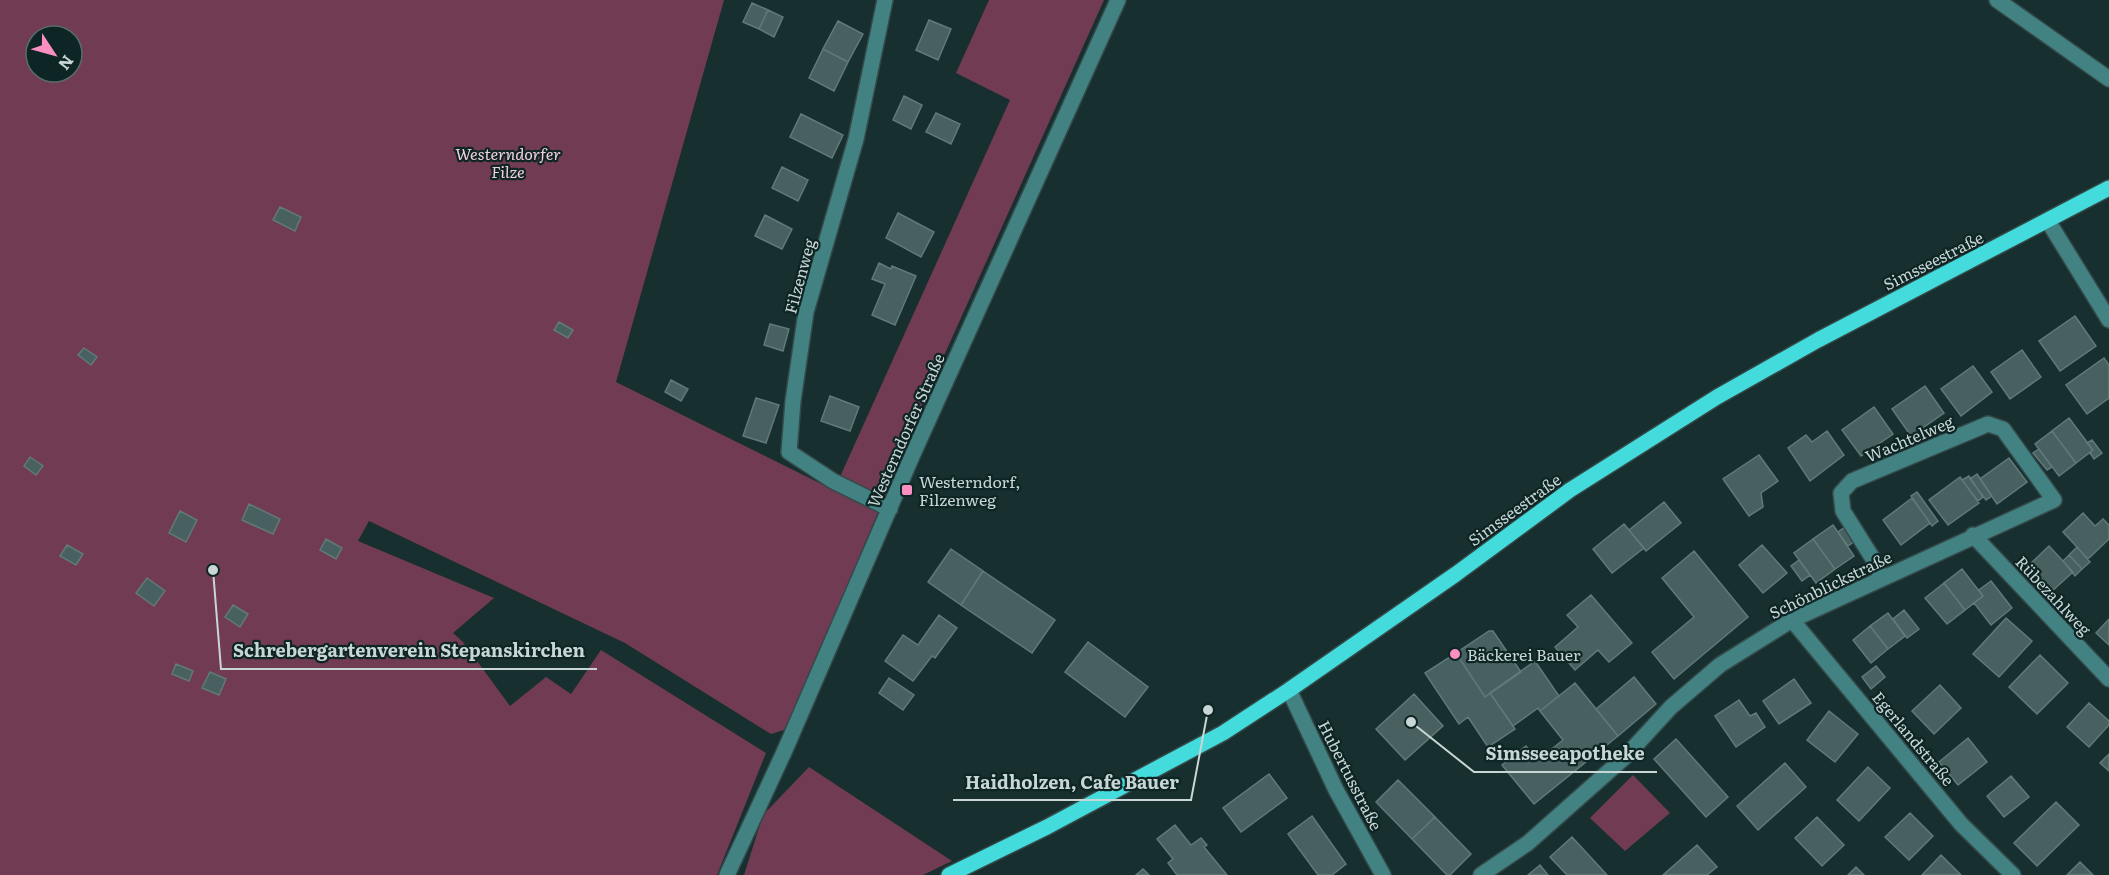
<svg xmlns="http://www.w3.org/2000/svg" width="2109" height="875" font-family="Literata,serif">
	<rect width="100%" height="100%" fill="#182f2f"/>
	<path fill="#713b54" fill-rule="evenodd" d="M0 0H724L616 382 878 512 787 729 771 734 625 643 369 521 358 541 494 598 453 633 463 642 510 706 546 677 571 694 601 650 766 753 717 875H0ZM36 36H72V72H36Z
		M989 0H1104L884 489 875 493 839 479 1010 100 956 73Z
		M809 767 952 861 923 875H744L763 815Z
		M1633 775 1670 813 1625 851 1590 818Z"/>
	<path fill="#486160" stroke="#607979" stroke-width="1.5" d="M752 3 768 10 759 29 743 22Z
		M768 10 783 17 774 37 759 29Z
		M929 20 951 29 938 60 916 50Z
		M838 21 863 34 848 62 823 49Z
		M823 49 848 62 834 91 809 78Z
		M904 96 922 105 911 129 893 120Z
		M936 113 960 124 951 144 926 132Z
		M801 114 843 135 832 158 790 137Z
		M782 167 808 180 798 201 772 188Z
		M280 207 301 217 295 231 273 220Z
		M898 213 934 232 921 257 886 238Z
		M765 215 792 229 782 249 755 236Z
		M879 263 891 269 892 266 916 276 895 325 872 315 885 284 872 279Z
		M2075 316 2096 346 2060 371 2039 341Z
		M559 322 573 330 568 338 554 330Z
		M770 324 789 329 783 351 764 345Z
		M84 348 97 357 91 365 78 355Z
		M2022 350 2041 377 2010 399 1991 372Z
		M2104 358 2109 365V398L2087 414 2066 385Z
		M1973 366 1992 392 1961 416 1941 389Z
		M671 380 688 389 681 401 665 392Z
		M1925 386 1944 413 1911 436 1892 409Z
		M830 396 859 407 850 431 821 421Z
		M756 398 779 405 766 443 743 436Z
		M1874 407 1893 434 1861 456 1842 430Z
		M2069 418 2093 450 2076 463 2052 431Z
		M1827 431 1844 455 1810 481 1788 448 1806 435 1812 442Z
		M2052 431 2076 463 2059 476 2035 444Z
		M2092 440 2102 453 2094 459 2090 453 2093 450 2087 443Z
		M2039 449 2052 467 2047 470 2033 453Z
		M1759 455 1778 481 1761 493 1763 507 1749 516 1723 479Z
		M30 457 43 466 36 475 24 466Z
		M2009 458 2027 482 1997 504 1980 479Z
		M1977 474 1992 496 1986 500 1970 479Z
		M1969 476 1983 497 1978 501 1962 480Z
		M1960 477 1979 503 1948 525 1929 500Z
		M1917 492 1938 521 1932 526 1911 496Z
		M1912 498 1930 523 1901 545 1883 520Z
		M1664 502 1681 523 1646 551 1629 530Z
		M249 504 280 519 273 534 242 520Z
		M180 511 197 520 186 542 169 533Z
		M2083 513 2095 526 2103 519 2109 525V539L2088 559 2063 532Z
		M1624 524 1644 548 1612 573 1593 549Z
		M1833 525 1854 556 1835 569 1813 539Z
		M1845 527 1855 541 1848 546 1838 532Z
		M326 539 342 548 336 559 320 550Z
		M1813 539 1835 569 1816 583 1794 553Z
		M67 545 83 554 76 565 60 556Z
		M1762 545 1787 573 1763 593 1739 565Z
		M2049 546 2073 572 2051 592 2028 566Z
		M2077 547 2090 562 2082 569 2069 555Z
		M951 549 983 571 961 605 928 582Z
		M1694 551 1748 617 1674 679 1652 652 1694 617 1662 578Z
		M2069 555 2082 569 2075 576 2063 561Z
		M1799 560 1810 575 1802 581 1791 566Z
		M1962 569 1983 596 1965 610 1944 583Z
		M983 571 1055 620 1032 653 961 605Z
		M147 578 165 591 154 606 136 593Z
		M1991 581 2012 608 1991 625 1974 603 1983 596 1979 590Z
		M1944 583 1965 610 1947 624 1925 598Z
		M1591 595 1632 643 1609 662 1598 650 1575 670 1555 647 1578 627 1567 615Z
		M233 605 248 614 240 627 225 617Z
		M1904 610 1919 629 1907 638 1893 619Z
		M1888 613 1905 636 1888 649 1870 626Z
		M939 615 957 628 935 658 932 656 913 681 885 661 903 635 918 645Z
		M2006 618 2032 641 1999 677 1973 654Z
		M2109 619V645L2096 633Z
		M1870 626 1888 649 1871 663 1853 640Z
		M1489 631H1493L1521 672 1485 697 1456 653Z
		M1088 642 1148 687 1125 717 1065 672Z
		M1456 653 1485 697 1490 693 1515 729 1488 747 1468 717 1459 724 1425 673Z
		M2040 655 2068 683 2037 714 2009 687Z
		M1535 661 1559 696 1540 711 1538 708 1513 726 1490 693Z
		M176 664 193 671 189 681 172 674Z
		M1876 666 1885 677 1871 689 1862 677Z
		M210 672 226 679 219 695 202 688Z
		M1634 677 1656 704 1618 736 1596 709Z
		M889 678 914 695 903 710 879 693Z
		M1794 679 1811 703 1779 724 1763 701Z
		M1575 683 1618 736 1534 804 1502 765 1526 746 1538 760 1563 740 1540 711Z
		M1940 685 1961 708 1934 734 1912 711Z
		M1414 694 1443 726 1405 760 1376 729Z
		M1739 700 1750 716 1756 713 1765 727 1736 747 1715 716Z
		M2089 703 2109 721V725L2089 747 2067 727Z
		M1829 711 1858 734 1835 762 1807 740Z
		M1968 738 1987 762 1958 785 1939 762Z
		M1676 739 1728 797 1706 817 1654 759Z
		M2109 754V771L2100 763Z
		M1785 763 1806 787 1758 830 1737 806Z
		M1868 767 1890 788 1859 821 1837 800Z
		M1269 774 1287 798 1241 832 1223 808Z
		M2011 776 2029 797 2004 817 1987 796Z
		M1398 780 1435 817 1412 839 1376 802Z
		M2056 802 2079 825 2037 866 2014 843Z
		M1910 813 1933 836 1909 860 1885 837Z
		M1312 816 1346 864 1332 875H1318L1288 834Z
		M1435 817 1471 854 1450 875H1447L1412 839Z
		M1817 817 1844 845 1822 866 1795 838Z
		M1175 825 1191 845 1201 838 1207 845 1204 847 1227 875H1177L1168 863 1173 859 1157 839Z
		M1572 837 1607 875H1567L1550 857Z
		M1697 845 1717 867 1707 875H1663Z
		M1941 855 1961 875H1922Z
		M2080 862 2093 875H2067Z
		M1540 865 1548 875H1528Z
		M1856 867 1864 875H1848Z
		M1143 869 1149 875H1136Z"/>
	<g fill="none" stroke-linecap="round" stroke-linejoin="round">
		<g stroke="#344a4a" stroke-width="18">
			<path id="minor" d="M885 0 856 139 806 312 793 401 789 452 833 481 890 509
				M1997 0 2109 79
				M2048 221 2109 320
				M1973 535 2109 679
				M1792 620 1961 824 2013 875
				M1289 690 1336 790 1383 875
				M727 875 785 750 913 454 1118 0
				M1481 875 1528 843 1626 756 1671 707 1720 665 1792 620 2054 500 2003 429 1988 424 1852 481 1841 493 1843 511 1875 562 1881 578"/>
		</g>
		<g stroke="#344a4a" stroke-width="18">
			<path id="major" d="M949 875 1047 827 1223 733 1289 690 1456 574 1570 490 1717 397 1818 340 2109 188"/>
		</g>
		<use href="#minor" stroke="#438282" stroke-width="15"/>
		<use href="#major" stroke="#43dbdb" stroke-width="15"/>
	</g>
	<g fill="#fc8fc1" stroke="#0e2525" stroke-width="2">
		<rect x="901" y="484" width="12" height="12" rx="3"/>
		<circle cx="1455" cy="654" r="6"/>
	</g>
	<g text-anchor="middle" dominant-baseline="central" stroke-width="4.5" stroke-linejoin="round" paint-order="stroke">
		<g font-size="16" font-style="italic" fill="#f5cfde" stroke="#0e2525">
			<text x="508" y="153">Westerndorfer<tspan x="508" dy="18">Filze</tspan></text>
		</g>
		<g font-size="16" fill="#c8d6d5" stroke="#0e2525">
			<text transform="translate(1933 260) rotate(-27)">Simsseestraße</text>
			<text transform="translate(799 276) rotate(-75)">Filzenweg</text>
			<text transform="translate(905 430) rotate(-66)">Westerndorfer Straße</text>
			<text transform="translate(1909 438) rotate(-23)">Wachtelweg</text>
			<text transform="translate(1514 509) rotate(-36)">Simsseestraße</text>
			<text transform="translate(1830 584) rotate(-26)">Schönblickstraße</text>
			<text transform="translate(2054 595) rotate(47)">Rübezahlweg</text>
			<text transform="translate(1914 738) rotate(50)">Egerlandstraße</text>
			<text transform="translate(1351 775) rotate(63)">Hubertusstraße</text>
		</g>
		<g font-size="16" fill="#c8d6d5" stroke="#0e2525" text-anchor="start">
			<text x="919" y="481">Westerndorf,<tspan x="919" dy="18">Filzenweg</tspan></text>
			<text x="1467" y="654">Bäckerei Bauer</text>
		</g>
	</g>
	<path fill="none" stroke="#c8d6d5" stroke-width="2" d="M213 570L221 669H597M1411 722L1474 772H1657M1208 710L1191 800H953"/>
	<g fill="#c8d6d5" stroke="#0e2525" stroke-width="2">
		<circle cx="213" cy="570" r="6"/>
		<circle cx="1411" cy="722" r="6"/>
		<circle cx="1208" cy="710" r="6"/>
	</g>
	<g font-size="18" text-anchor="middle" font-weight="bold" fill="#c8d6d5" stroke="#0e2525" stroke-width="4.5" stroke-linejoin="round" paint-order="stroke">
		<text x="409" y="657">Schrebergartenverein Stepanskirchen</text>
		<text x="1565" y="760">Simsseeapotheke</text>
		<text x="1072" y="789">Haidholzen, Cafe Bauer</text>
	</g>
	<g transform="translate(54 54) rotate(126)"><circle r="28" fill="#0e2525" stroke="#586c6b" stroke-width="1.5"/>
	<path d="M0-4.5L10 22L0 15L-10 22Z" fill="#fc8fc1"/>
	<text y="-9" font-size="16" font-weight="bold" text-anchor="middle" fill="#c8d6d5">N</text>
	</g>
</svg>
